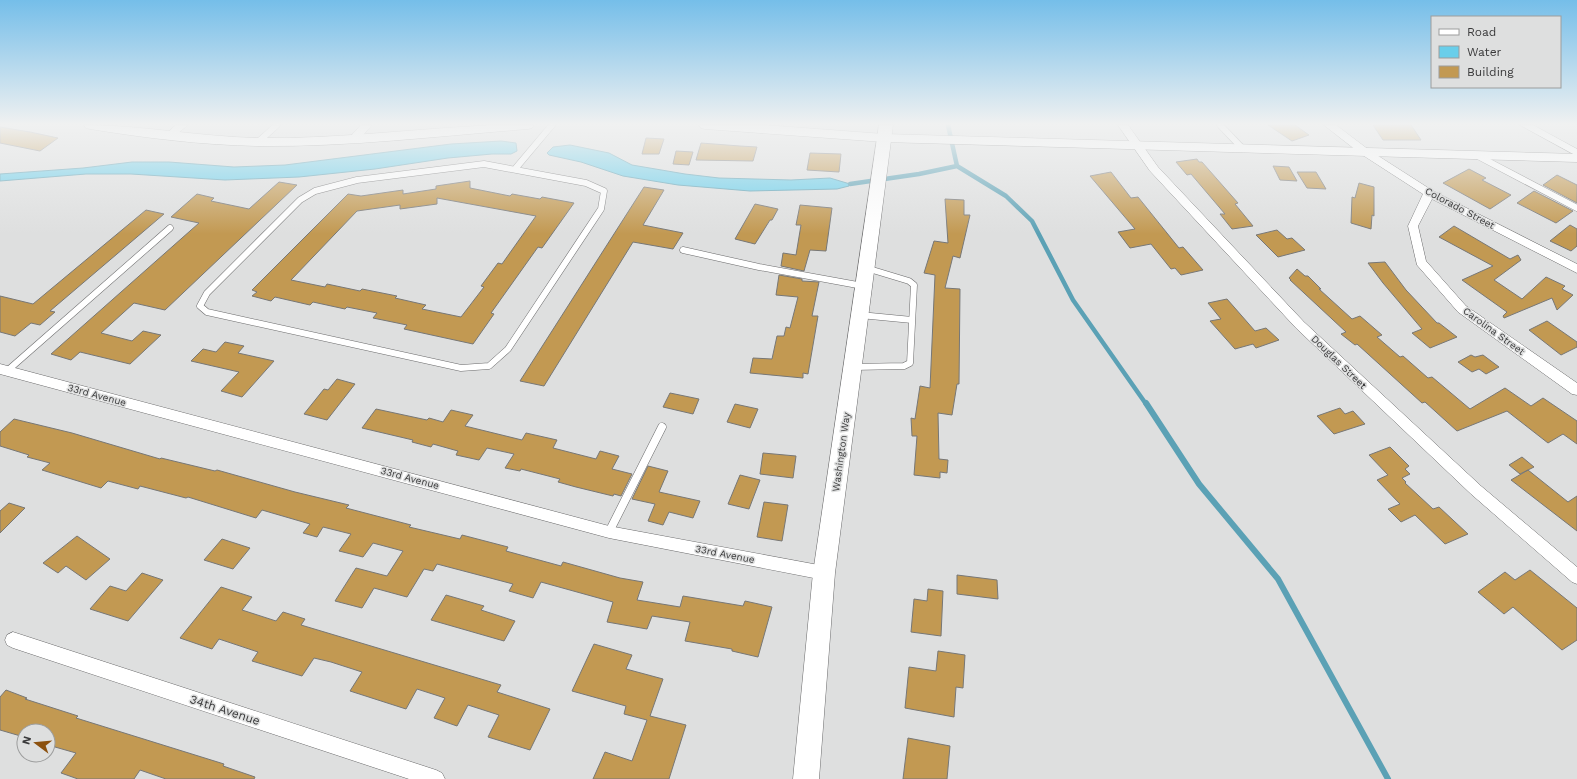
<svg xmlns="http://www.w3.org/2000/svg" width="1577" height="779" font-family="'Work Sans',sans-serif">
	<rect width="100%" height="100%" fill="#dedfdf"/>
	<path fill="#69ceea" stroke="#5ba1b5" d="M501 141 516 143 517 151 511 154H492L448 158 375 169 299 177 225 180 131 174H86L0 181V174L83 168 132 162H169L234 167 285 165 451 144Z
		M570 145 609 153 632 165 685 174 719 178 791 180 830 178 850 184 849 186 837 189 750 191 678 185 623 176 581 162 549 155 547 153 553 147Z"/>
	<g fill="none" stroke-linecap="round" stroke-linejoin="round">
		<path stroke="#5ba1b5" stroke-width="4.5" d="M948 125 957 166 1006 196 1032 221 1073 300 1146 404
			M850 184 919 174 957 166"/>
		<path stroke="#5ba1b5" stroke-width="6" d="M1146 403 1199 484 1278 579 1388 779"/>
	</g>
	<path fill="#c29952" stroke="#777776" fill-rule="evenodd" d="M1268 125H1295L1309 135 1292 141Z
		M1373 125H1411L1421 140H1383Z
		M0 127 30 132 58 138 40 151 0 143Z
		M646 138 664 139 659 154H642Z
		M701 143 740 146 757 147 753 161 696 160Z
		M676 151 693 152 689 165 673 164Z
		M810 153 841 154 839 172 807 170Z
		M1197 159 1199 162H1202L1238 203 1235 204 1253 226 1232 229 1220 214H1225L1191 174 1187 175 1176 162Z
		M1273 166 1289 167 1297 181 1280 180Z
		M1469 169 1486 178 1482 180 1511 195 1490 209 1443 183Z
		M1111 172 1131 198 1138 197 1179 248 1183 247 1203 270 1181 275 1175 268 1171 269 1151 244 1130 248 1118 232 1135 229 1090 176Z
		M1297 172H1316L1326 189 1307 188Z
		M1557 175 1577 185V203L1543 185Z
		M470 181V188L510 196 512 194 540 199 542 197 574 203 542 248 538 247 491 313 494 314 473 344 404 329 407 325 373 318 377 313 347 307 345 309 313 302 310 305 275 297 271 301 252 296 257 292 252 290 348 194 361 196 403 190V194L436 189V186ZM437 198 536 216 502 264 498 263 481 286 484 287 461 317 422 309 426 305 395 298 397 296 362 289 360 291 327 284 325 287 291 280 357 211 400 205V209L437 204Z
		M279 182 297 185 165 310 134 303 101 333 132 341 143 331 161 335 130 364 80 352 71 360 51 354 199 223 171 217 197 194 214 198 211 201 249 209Z
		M1359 183 1374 187V216L1372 215 1371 229 1351 223 1352 197 1355 198Z
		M644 187 664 190 643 225 683 233 673 249 633 242 544 386 520 381Z
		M1534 191 1573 211 1556 223 1517 203Z
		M945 199 964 200V215H970L960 258 953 256 945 288 960 289 959 384H957L952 415 938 413 939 459 948 460 947 473 940 472V478L914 475 917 436H912L911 418 915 419 920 386 930 388 935 275 924 273 934 241 948 243Z
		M755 204 778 209 772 220H770L755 244 735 239Z
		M800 205 832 208 826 251 810 250 804 271 781 266 783 253 796 255 801 225H796Z
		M146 210 164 214 50 311 55 312 40 325 31 323 15 336 0 332V296L33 304Z
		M1570 225 1577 229V246L1571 251 1550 241Z
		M1454 226 1510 259 1518 255 1521 260 1494 280 1522 299 1546 277 1565 286 1562 289 1573 295 1557 310 1552 298 1504 318 1503 316 1507 312 1462 280 1493 266 1439 237Z
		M1277 230 1287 239 1292 238 1305 250 1278 257 1256 235Z
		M1385 262 1406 290 1437 323H1439L1457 337 1430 348 1412 333 1422 329 1383 283 1368 263Z
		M1297 269 1305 276H1308L1321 289H1319L1352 319 1360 316 1382 335 1377 337 1400 357 1403 356 1428 378 1432 377 1470 409 1505 388 1531 406 1543 398 1577 421V444L1563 434 1548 443 1507 411 1457 431 1425 402 1422 403 1357 344 1355 345 1341 334 1346 332 1290 280H1291L1289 278Z
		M779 275 802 279V281L819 282 812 316H818L808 374 803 373V378L750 373 753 358 772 359 777 336H784L786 327 790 328 798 297 776 295Z
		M1227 299 1255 331 1266 328 1279 340 1256 348 1253 344 1235 349 1210 321 1221 319 1208 303Z
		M1547 321 1577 342V347L1561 355 1529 330Z
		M225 342 244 346 238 353 274 361 242 397 221 391 239 372 191 361 203 349 216 352Z
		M1471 355 1475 357 1483 355 1499 367 1486 374 1479 369 1472 372 1458 362Z
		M337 379 355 384 327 420 304 414 324 389 328 390Z
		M670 393 699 399 693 414 663 407Z
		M735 404 758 409 750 428 727 422Z
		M1340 408 1345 414 1353 411 1365 424 1334 434 1317 416Z
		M376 409 427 420 429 418 443 422 451 410 473 415 465 426 522 440 526 433 557 440 553 448 596 459 600 451 619 456 612 469 632 474 621 496 614 494 613 496 576 487 558 482 560 479 521 469 520 471 505 468 514 454 487 448 479 460 456 455 458 451 433 444 431 447 412 442 413 440 362 428Z
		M14 419 72 433 160 459 161 458 215 471 217 470 295 492 349 505 346 508 411 525 409 527 460 539 462 535 508 547 506 551 561 566 563 562 620 578 643 582 637 600 680 607 683 596 743 606 745 601 772 607 758 657 732 651V649L685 641 690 622 652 616 647 629 607 622 613 602 541 582 533 598 509 591 513 584 437 564 433 571 424 569 407 597 374 588 362 608 335 601 356 568 387 576 403 551 373 543 363 557 339 551 351 534 323 527 317 537 303 533 310 524 262 510 256 518 188 497 186 498 140 486 138 489 108 481 101 488 42 470 50 463 27 457 29 455 0 446V432Z
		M1390 447 1409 466 1405 469 1410 474 1402 478 1406 482 1405 483 1433 509 1439 507 1468 534 1445 544 1415 515 1401 522 1388 509 1400 504 1377 480 1388 475 1369 455Z
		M763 453 796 456 793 478 760 474Z
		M1522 457 1534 467 1520 474 1509 465Z
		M648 466 668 471 659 492 700 501 693 518 669 512 663 525 648 521 655 504 632 499Z
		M1528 470 1568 502 1577 496V531L1511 480Z
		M740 475 760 480 749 509 728 504Z
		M764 502 788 505 782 541 757 537Z
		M9 503 25 508 0 533V511Z
		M77 536 110 559 86 580 66 566 58 573 43 563Z
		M222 539 250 548 233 569 204 560Z
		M1530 570 1577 608V640L1562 650 1513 607 1504 614 1478 592 1505 572 1515 580Z
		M142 573 163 580 128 621 90 609 110 586 126 591Z
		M957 575 997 580 998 599 957 594Z
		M221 587 252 597 242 610 276 621 283 612 305 619 301 625 501 685 497 692 550 709 530 750 488 737 499 715 468 705 457 726 434 718 445 698 417 689 406 709 350 691 362 672 331 662 314 658 302 676 252 661 258 652 219 639 212 649 180 638Z
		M928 589 943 591 941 636 911 632 914 599 927 601Z
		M446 595 484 606 481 610 515 621 504 641 431 620Z
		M594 644 632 655 626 669 663 679 650 716 686 725 669 779H593L605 752 632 761 647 720 624 714 626 706 572 691Z
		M938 651 965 655 963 688 956 687 954 717 905 708 909 667 936 671Z
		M6 690 27 698 25 699 78 716 76 718 224 764 223 766 255 777 254 779H166L140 770 134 779H78L61 773 76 753 48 745V731H24V737L0 730V697Z
		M908 738 950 746 947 779H903Z"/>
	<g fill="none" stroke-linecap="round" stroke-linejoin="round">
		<g stroke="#6b6b6c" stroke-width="7">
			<path id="service-far1" d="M1220 125 1243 149
				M258 142 277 125
				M1476 155 1577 208
				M484 164 586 183 604 191 601 209 508 349 489 366 461 368 207 312 200 306 207 293 300 200 315 191 357 180Z
				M515 169 552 125
				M683 250 759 267 863 286
				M860 315 912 320
				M853 367 904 366 910 363 914 285 909 281 866 268
				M7 371 170 228"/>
		</g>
		<g stroke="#6b6b6c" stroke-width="9">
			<path id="service" d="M609 532 662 427"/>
		</g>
		<g stroke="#6b6b6c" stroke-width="1">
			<path id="minor" d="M176 125H188L172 138H166L164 136Z
				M361 125H372L357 142H349L348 140 349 138Z
				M1118 125H1128L1158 167 1304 322 1481 486 1577 567V584L1572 582 1471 494 1296 328 1150 171Z
				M1324 125H1336L1369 150 1433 191 1577 264V273L1432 199 1418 226 1426 261 1466 306 1577 383V395L1572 394 1458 312 1417 265 1408 226 1423 194 1361 154Z
				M1520 125H1533L1577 149V156Z
				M0 364 609 526 824 566 829 568 832 573 829 578 824 580 609 538 0 374Z
				M13 632 436 770 442 773 445 779H409L13 648 7 645 5 640 7 635Z"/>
		</g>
		<g stroke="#6b6b6c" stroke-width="1">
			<path id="tertiary" d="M84 125C142 125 200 137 259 138 332 139 404 130 477 126 496 124 515 125 534 125L532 128 528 129C439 136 349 147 259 146 202 145 146 138 90 129L86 128Z
				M699 125H764L884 134 1577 154V162L884 142 705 129 701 128Z"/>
		</g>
		<g stroke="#6b6b6c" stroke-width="1">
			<path id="secondary" d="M879 125H893L835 573 819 779H793L813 573Z"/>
		</g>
		<use href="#service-far1" stroke="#fff" stroke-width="6"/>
		<use href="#service" stroke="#fff" stroke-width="8"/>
		<use href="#minor" fill="#fff" fill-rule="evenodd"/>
		<use href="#tertiary" fill="#fff" fill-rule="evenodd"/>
		<use href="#secondary" fill="#fff" fill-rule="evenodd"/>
	</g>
	<linearGradient id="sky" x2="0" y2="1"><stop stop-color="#75bee9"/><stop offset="0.53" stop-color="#f0f1f1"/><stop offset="1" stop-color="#f0f1f1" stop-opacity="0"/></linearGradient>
	<rect width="1577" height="234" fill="url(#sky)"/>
	<g text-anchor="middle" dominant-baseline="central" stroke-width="3" stroke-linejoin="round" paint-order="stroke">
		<g font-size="10" fill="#39393a" stroke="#dedfdf">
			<text transform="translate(1460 208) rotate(28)">Colorado Street</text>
			<text transform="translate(1494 331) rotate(36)">Carolina Street</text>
			<text transform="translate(1339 362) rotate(44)">Douglas Street</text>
			<text transform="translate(97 395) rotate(15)">33rd Avenue</text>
			<text transform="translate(841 452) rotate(-82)">Washington Way</text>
			<text transform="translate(410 478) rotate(15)">33rd Avenue</text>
			<text transform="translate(725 554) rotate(11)">33rd Avenue</text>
		</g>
		<g font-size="12" fill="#39393a" stroke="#dedfdf">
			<text transform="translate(225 710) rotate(18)">34th Avenue</text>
		</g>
	</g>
	<rect x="1431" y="16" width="130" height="72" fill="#dedfdf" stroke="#9c9d9d"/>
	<rect x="1439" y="29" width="20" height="6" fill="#ffffff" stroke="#9c9d9d"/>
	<text x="1467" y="36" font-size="12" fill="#39393a">Road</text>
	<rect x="1439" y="46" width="20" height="12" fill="#69ceea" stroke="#9c9d9d"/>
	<text x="1467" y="56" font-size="12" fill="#39393a">Water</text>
	<rect x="1439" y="66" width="20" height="12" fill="#c29952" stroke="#9c9d9d"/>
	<text x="1467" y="76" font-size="12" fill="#39393a">Building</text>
	<g transform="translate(36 743) rotate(286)"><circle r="19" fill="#dedfdf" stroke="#9c9d9d"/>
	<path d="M0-3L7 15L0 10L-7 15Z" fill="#8c510f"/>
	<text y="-6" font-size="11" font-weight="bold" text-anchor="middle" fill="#39393a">N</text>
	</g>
</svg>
